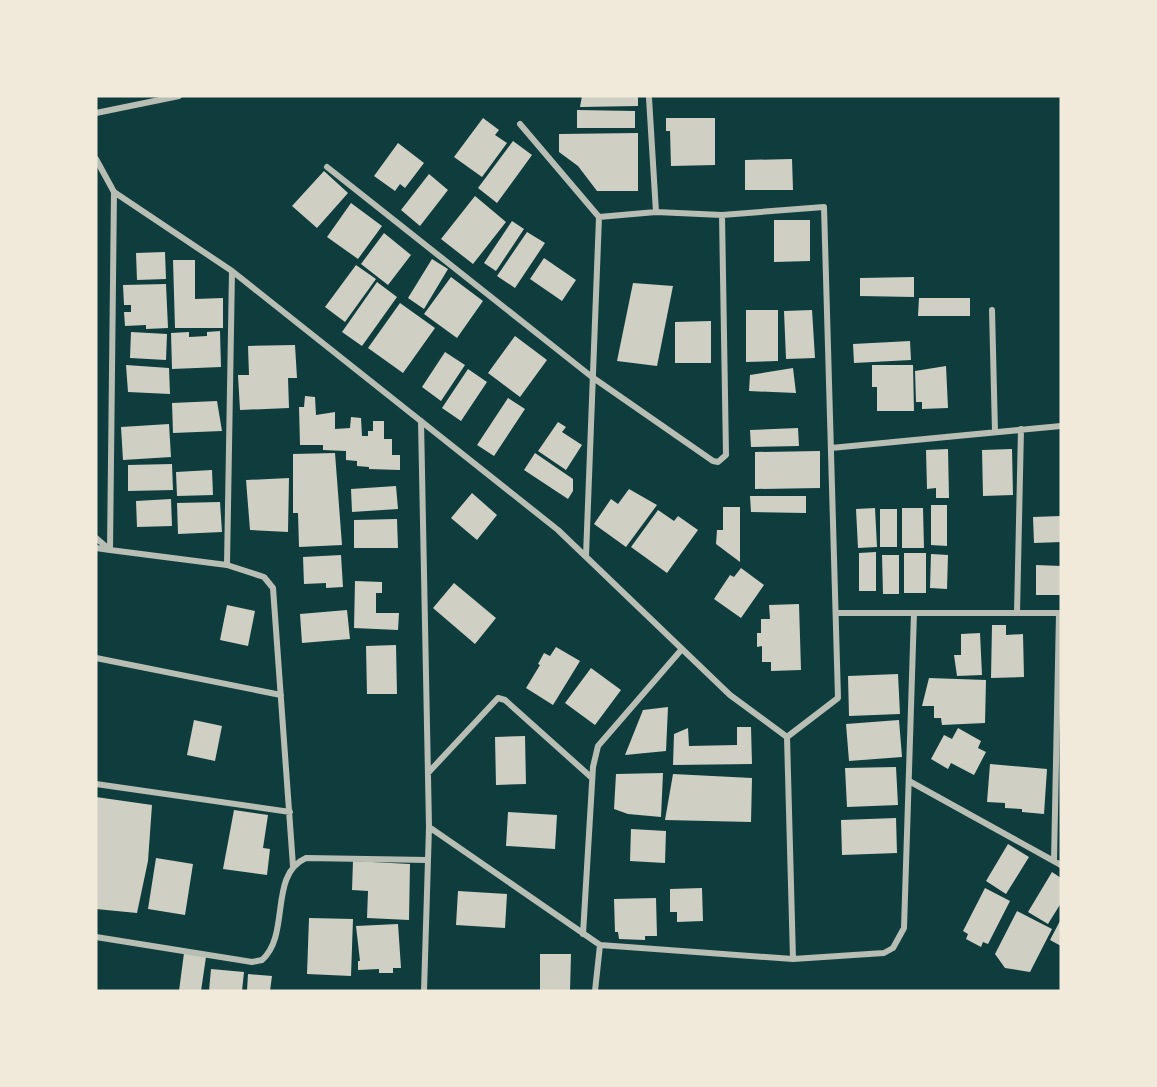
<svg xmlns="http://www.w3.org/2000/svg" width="1157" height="1087" font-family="Montserrat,sans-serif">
	<rect width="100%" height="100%" fill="#0f3d3e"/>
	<path fill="#cfcfc3" d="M582 96H638V106L580 107Z
		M577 110 635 111V128H577Z
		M483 118 499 130 495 135 507 143 482 177 454 157Z
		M666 118H715V165L671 166 670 131H666Z
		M638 133V191H597L578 166 559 152V134Z
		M513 141 532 155 497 203 478 188Z
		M398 143 424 163 405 188 400 184 395 191 374 176Z
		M792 159 793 190H745V160Z
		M324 171 348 193 317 228 292 206Z
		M429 174 448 190 420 226 401 210Z
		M475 196 506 222 473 264 441 239Z
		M351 203 382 226 358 259 327 237Z
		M774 220H810V261L774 262Z
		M512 221 524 229 496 271 484 263Z
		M527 232 545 243 515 288 497 276Z
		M384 233 411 255 388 285 361 264Z
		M165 252 166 279 137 280 136 253Z
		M544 258 576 280 562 301 530 279Z
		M432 259 448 269 424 309 408 298Z
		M173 260H195V299L223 298V328H175Z
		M356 265 376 279 345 322 325 307Z
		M451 277 483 301 457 338 424 314Z
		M914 277V297L860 296V278Z
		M377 282 397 297 362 346 342 332Z
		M633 283 673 286 657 366 617 361Z
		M166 284 168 328 146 329V325L125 326 124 312H131V305H124L123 285Z
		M919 298H970V316H918Z
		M400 303 435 328 403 373 368 348Z
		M746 310H778V361L746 362Z
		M812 310 815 358 786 359 784 311Z
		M711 321V363H675V322Z
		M220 331 221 367 172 369 171 333 189 332V337L207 336V332Z
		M131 332 167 334 166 360 130 358Z
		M515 336 547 360 520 397 488 373Z
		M910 341 911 360 854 363 853 344Z
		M295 345 297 378H288L289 408 240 410 238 375H249L248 346Z
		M445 352 465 365 441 401 422 387Z
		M126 365 169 368 170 394 128 392Z
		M872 365H913L914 411H877V387H872Z
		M946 366 948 408 922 409V402H916L915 371Z
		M793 368 796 393 749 391 750 375Z
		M468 369 487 382 461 421 442 408Z
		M305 396 315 397 316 415 335 412V429L350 428 351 417 361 418 362 436H368V431H373V421H384V439H392V455H400V470L369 469V467L357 466V461L346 460V451L323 450V445H300L299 407H304Z
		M508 398 525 409 494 456 477 445Z
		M217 401 222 431 173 433 172 403Z
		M558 422 566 427 562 432 582 445 566 470 538 451Z
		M169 424 171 457 123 460 121 427Z
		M798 428 799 446 751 447 750 430Z
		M948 449 949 498H936V488L927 489 926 450Z
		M1012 449 1013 495 983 496 982 450Z
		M820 451V488L755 489V452Z
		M335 453 342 545 299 547 298 513H293V454Z
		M535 453 573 479V491L568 499 524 470Z
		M172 464 173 490 128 491V465Z
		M212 470 213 495 177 496 176 472Z
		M289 478 288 532 250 530 246 480Z
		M396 486 398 509 352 512 351 489Z
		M629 489 657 505 626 547 594 524 611 499 618 504Z
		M472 493 497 515 477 540 451 518Z
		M750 496H806V513L751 512Z
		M171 499 172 526 137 527 136 501Z
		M220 502 222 532 178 534 177 503Z
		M931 505H947V546L931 545Z
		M723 507H740V562L716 544 717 530H723Z
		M875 508 877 547 858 548 856 509Z
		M902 508H923L924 548H902Z
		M880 509H897V547H880Z
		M658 510 674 521 678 516 698 530 667 573 631 547Z
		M1061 516V542L1034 543 1033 517Z
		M397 519 398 548H354V520Z
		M876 552V591H859V553Z
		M904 553H926V593H904Z
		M931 554 948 555 947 589 930 588Z
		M341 555 343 587 326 588V583L304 584 303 557Z
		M882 555H899V594H883Z
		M1036 565 1061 566V595H1036Z
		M741 568 764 585 741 618 714 599 730 575 734 577Z
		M355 581 382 582V593H376V613H399L398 630 354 628Z
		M454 583 496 618 475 644 433 608Z
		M799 604 801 670 771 671V662H762V646L757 647V633H761V619H770L769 605Z
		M227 605 255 611 248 646 220 640Z
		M347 610 350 639 302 643 300 614Z
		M992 625H1006V635L1023 634 1024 677 991 678Z
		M980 633 982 675 957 676 954 655H961V634Z
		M396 645 397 694H367L366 646Z
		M556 647 580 661 553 705 526 688 540 665 538 664 544 653 550 656Z
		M591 668 621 690 595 725 565 703Z
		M898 674 900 714 849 716 848 676Z
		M929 678 986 680 985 723 942 725 941 718H934V706H922Z
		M668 707 666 751 625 755 643 710Z
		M194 720 222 726 215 761 187 755Z
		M899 720 902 757 849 761 846 724Z
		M737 727H751L752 764 673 765 674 734 688 728 689 746 737 745Z
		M958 728 981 741 978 748 986 752 974 775 951 763 948 769 931 759 944 735 952 739Z
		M525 736 526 784 496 785 495 737Z
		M990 764 1047 769 1044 814 1022 812V809L1005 808V803L987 802Z
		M896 767 898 805 847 807 845 768Z
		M663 773 661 817 628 814 614 809 616 774Z
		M673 774 752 778 751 822 665 820Z
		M96 797 152 805 148 861 137 913 96 909Z
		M234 810 268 815 263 848 270 849 267 875 223 869Z
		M508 812 557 815 555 849 506 846Z
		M896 818 897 853 842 855 841 820Z
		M631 829 666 831 665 863 630 861Z
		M1008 844 1029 857 1006 894 986 881Z
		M156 858 193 864 185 915 148 909Z
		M353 861 410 864 409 920 367 918 368 891 352 890Z
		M1052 872 1061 878V903L1048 924 1028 912Z
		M702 888 703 921 677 922V912H670V889Z
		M985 888 1010 901 988 944 983 942 981 947 966 939 968 934 963 931Z
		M458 891 507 894 505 928 456 925Z
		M656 898 657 936H645V940L619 939 618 932H615L614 899Z
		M1017 911 1052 929 1030 972 1005 968 995 954Z
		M309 918 353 919 351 976 307 974Z
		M1061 919V946L1050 940Z
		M398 924 401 968H393V973H379V969L358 970V961H360L356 926Z
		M184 953 206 957 201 991H179Z
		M540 954H571L570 991H540Z
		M211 969 244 972 242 991H209Z
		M248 974 272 976 270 991H247Z"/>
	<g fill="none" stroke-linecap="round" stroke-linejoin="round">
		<path stroke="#b8beb3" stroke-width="6" d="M649 98 656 212
			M96 113 179 96
			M520 124 599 217
			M96 159 114 192 232 271
			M327 167 592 377 713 461 718 462 726 455 722 215
			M992 310 995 432
			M421 421 429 827 600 945 793 959 884 953 893 948 904 928 914 613
			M831 448 1061 426
			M96 538 110 550 227 565 232 271 558 530 730 695 787 737 793 959
			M96 548 110 550 114 192
			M586 556 599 217 656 212 722 215 824 207 838 698 787 737
			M227 565 264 577 273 588 293 866
			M836 613H1060
			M1017 613 1021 429
			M96 658 281 695
			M428 773 498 698 505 700 592 778
			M909 781 1061 865
			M96 784 290 812
			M1054 861 1059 613
			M583 934 593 767 598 746 682 649
			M96 937 252 962 262 960C291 934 268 875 306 858L428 860
			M424 991 429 827
			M595 991 600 945"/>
	</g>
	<rect width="1157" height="1087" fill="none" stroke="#f1e9da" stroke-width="195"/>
</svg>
